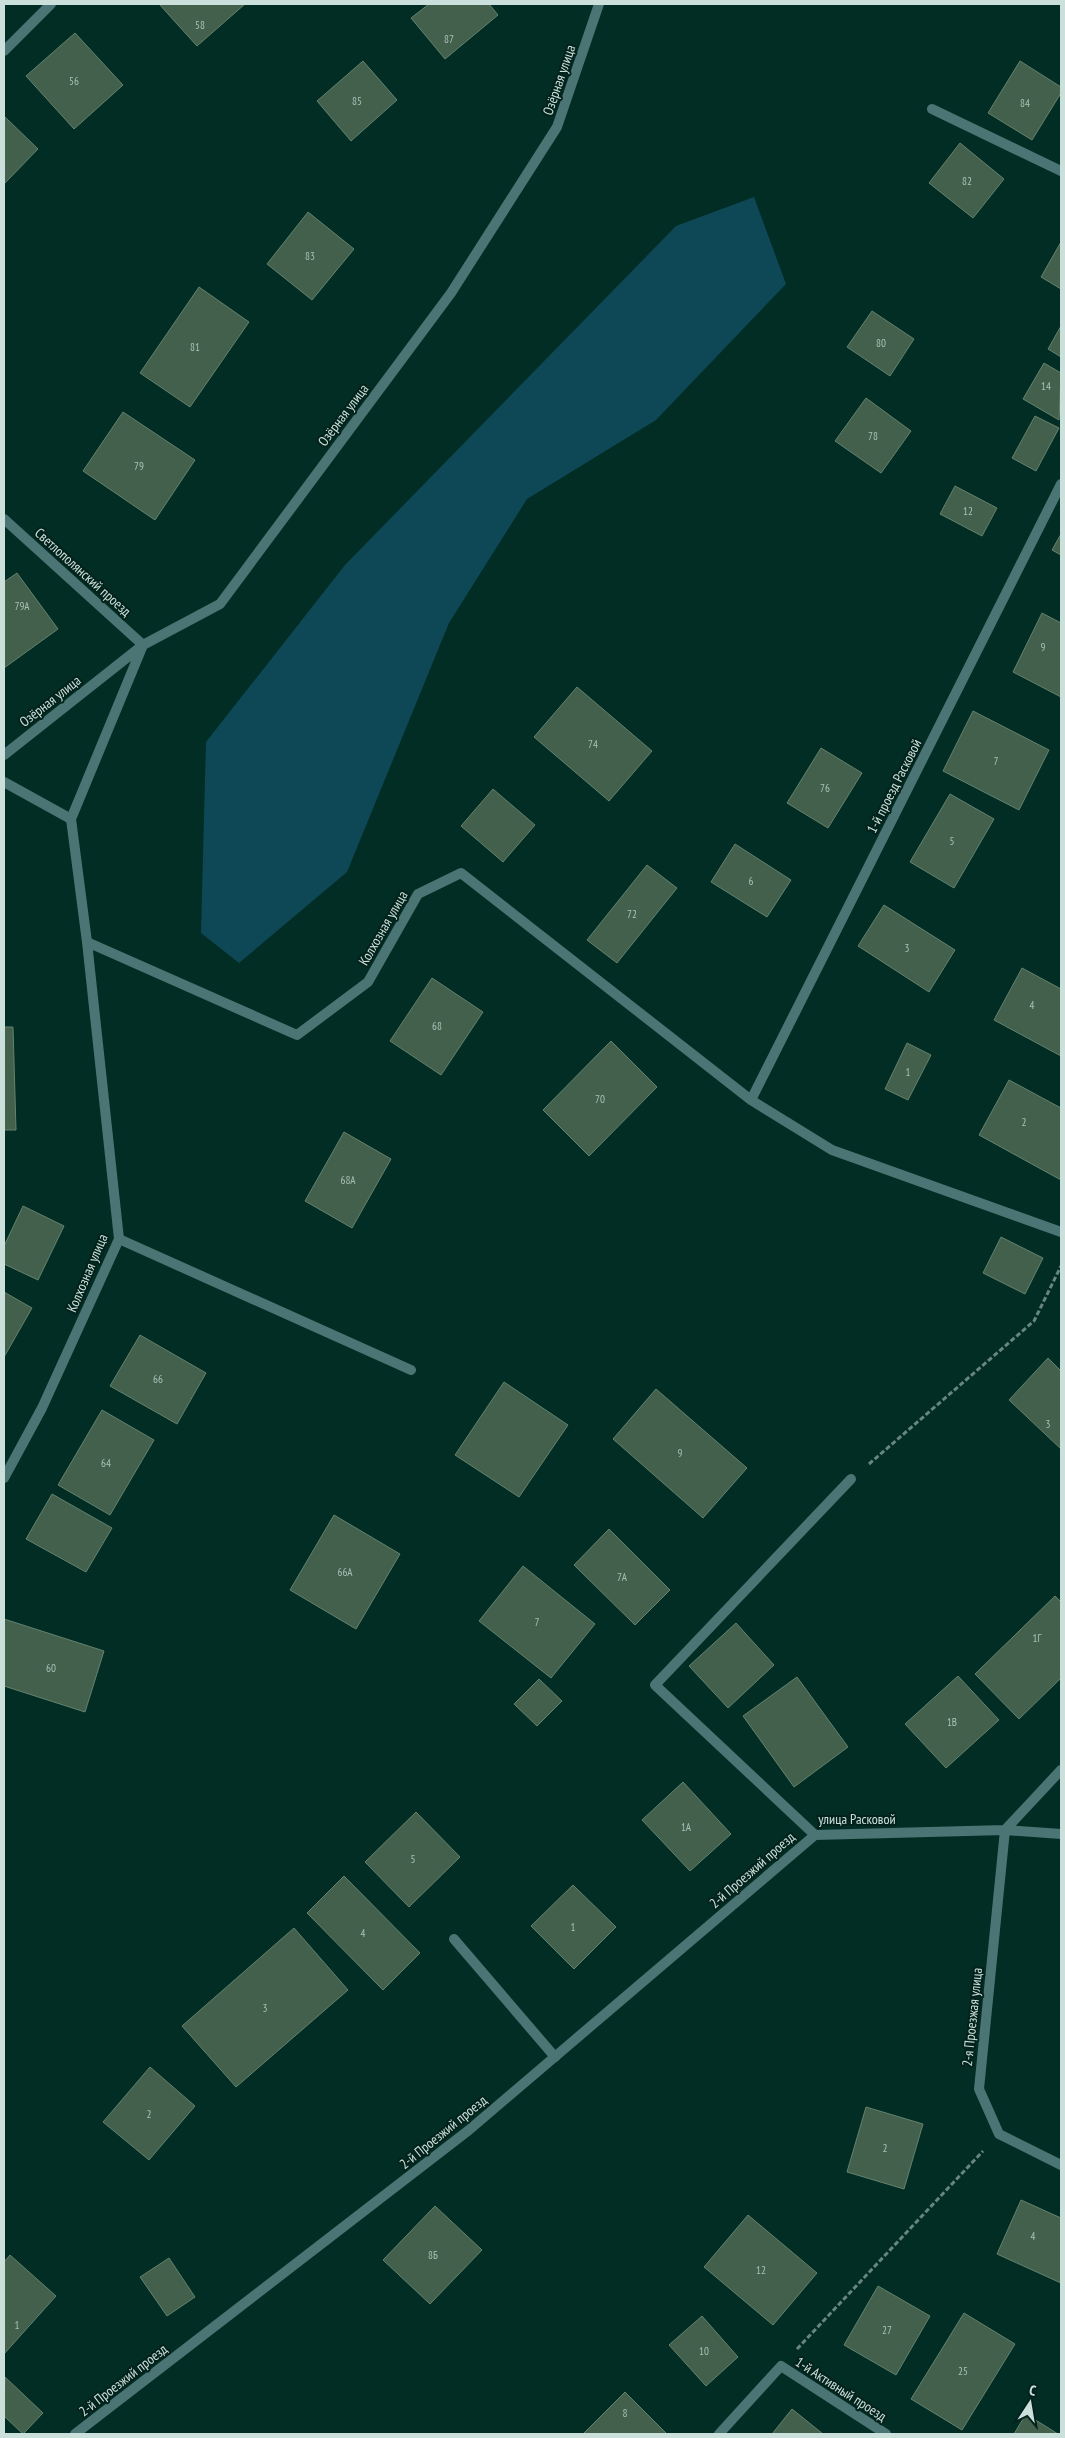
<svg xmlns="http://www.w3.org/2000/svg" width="1065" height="2438" font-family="'PT Sans Narrow',sans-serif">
	<rect width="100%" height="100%" fill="#022d24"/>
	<path fill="#0e4856" d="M754 197 786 284 656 420 527 499 449 623 347 872 239 963 201 933 206 742 345 565 676 226Z"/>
	<path fill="#42604c" stroke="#64836e" d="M159 4H245L197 46Z
		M429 4H489L498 15 445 59 411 18Z
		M75 33 123 85 74 129 26 76Z
		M363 61 397 100 351 141 317 101Z
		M1020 61 1061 87V93L1032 140 988 113Z
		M4 116 38 149 4 184Z
		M960 143 1004 179 973 218 929 183Z
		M308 212 354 249 312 300 267 264Z
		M1061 242V289L1041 277Z
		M199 287 249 322 190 407 140 373Z
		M872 311 914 339 890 376 847 347Z
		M1061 326V357L1048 349Z
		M1044 363 1061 373 1059 420 1023 399Z
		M866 398 911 431 881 473 835 441Z
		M123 412 195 460 155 520 83 471Z
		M1035 416 1059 428 1036 471 1012 458Z
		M955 486 997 508 982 536 940 514Z
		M1061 534V555L1052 550Z
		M17 573 58 629 4 668V582Z
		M1042 613 1061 623V697L1013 672Z
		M577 687 652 751 609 801 534 737Z
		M973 711 1049 750 1019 810 943 771Z
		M821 748 862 773 828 828 787 803Z
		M493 789 535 825 503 862 461 826Z
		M950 794 994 819 954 888 910 862Z
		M735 844 791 880 767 917 711 882Z
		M647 865 677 888 617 963 587 940Z
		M884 905 955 950 929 992 858 946Z
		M1022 968 1061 989V1056L994 1020Z
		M432 978 483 1012 441 1075 390 1041Z
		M4 1027H13L16 1130H4Z
		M611 1041 657 1087 589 1156 543 1110Z
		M907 1043 931 1055 908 1100 885 1089Z
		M1009 1080 1061 1108V1180L979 1135Z
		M344 1132 391 1159 352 1228 305 1201Z
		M23 1206 64 1226 38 1280 4 1264V1246Z
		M1001 1237 1043 1258 1025 1294 983 1273Z
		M4 1292 32 1308 4 1357Z
		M140 1335 206 1373 177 1424 110 1386Z
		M1048 1358 1061 1371V1449L1009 1400Z
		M504 1382 568 1425 519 1497 455 1455Z
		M656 1389 747 1468 703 1518 613 1439Z
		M102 1410 154 1440 110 1515 58 1485Z
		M52 1494 112 1528 86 1572 26 1539Z
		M334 1515 400 1554 356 1629 290 1590Z
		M609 1529 670 1590 635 1625 574 1565Z
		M523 1566 595 1624 551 1678 479 1621Z
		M1055 1596 1061 1602V1678L1019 1719 975 1674Z
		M4 1619 104 1651 85 1712 4 1686Z
		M736 1623 774 1665 728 1708 689 1666Z
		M958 1676 999 1720 946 1768 905 1724Z
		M797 1677 848 1747 794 1787 743 1716Z
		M539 1679 562 1701 537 1726 514 1704Z
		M683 1782 731 1834 690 1871 642 1820Z
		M416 1812 460 1857 409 1907 365 1862Z
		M344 1876 420 1953 383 1990 307 1913Z
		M573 1885 616 1927 574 1969 531 1926Z
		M294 1928 348 1990 236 2087 182 2026Z
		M150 2067 195 2106 149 2160 103 2122Z
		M866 2107 923 2124 904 2189 847 2172Z
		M1021 2200 1061 2218V2283L997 2254Z
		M435 2206 482 2250 430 2304 383 2260Z
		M748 2215 817 2273 773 2325 704 2267Z
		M10 2255 56 2296 4 2354V2262Z
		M169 2258 195 2297 167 2316 140 2277Z
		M878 2286 930 2316 896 2375 844 2345Z
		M964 2313 1015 2344 962 2430 911 2399Z
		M702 2316 738 2357 706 2386 669 2345Z
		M5 2377 43 2413 23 2434 4 2416Z
		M625 2392 667 2434H583Z
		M792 2409 823 2434H772Z
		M1026 2414 1058 2434H1014Z"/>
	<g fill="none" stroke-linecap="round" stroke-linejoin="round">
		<path stroke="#66867f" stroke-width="3" stroke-dasharray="5 2.5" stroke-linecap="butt" d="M869 1464 1034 1321 1061 1266
			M797 2349 983 2151"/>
		<path stroke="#4b7474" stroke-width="10" d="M932 109 1061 171
			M4 782 71 819
			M119 1239 411 1370
			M454 1939 555 2057"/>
		<path stroke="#4b7474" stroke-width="10" d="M4 51 51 4
			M4 519 143 645 71 819 87 942 119 1239 42 1408 4 1478
			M4 755 143 645 220 604 451 293 557 127 599 4
			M87 942 297 1035 368 982 418 894 461 873 751 1100 832 1150 1061 1232
			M751 1100 1061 484
			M851 1479 655 1685 815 1835 1005 1830 1061 1770
			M1061 1834 1005 1830 979 2089 999 2134 1061 2165
			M75 2434 469 2130 815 1835
			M719 2434 781 2366 886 2434"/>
	</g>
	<g text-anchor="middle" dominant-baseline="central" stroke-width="4" stroke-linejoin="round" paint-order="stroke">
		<g font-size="11" fill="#a9c0b6">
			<text x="200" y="25">58</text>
			<text x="449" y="39">87</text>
			<text x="74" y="81">56</text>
			<text x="357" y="101">85</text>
			<text x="1025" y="103">84</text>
			<text x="967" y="181">82</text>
			<text x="310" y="256">83</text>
			<text x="881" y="343">80</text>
			<text x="195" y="347">81</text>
			<text x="1046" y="386">14</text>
			<text x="873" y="436">78</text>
			<text x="139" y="466">79</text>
			<text x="968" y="511">12</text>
			<text x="22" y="606">79А</text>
			<text x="1043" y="647">9</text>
			<text x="593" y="744">74</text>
			<text x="996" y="761">7</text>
			<text x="825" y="788">76</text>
			<text x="952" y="841">5</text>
			<text x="751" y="881">6</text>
			<text x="632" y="914">72</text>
			<text x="907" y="948">3</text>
			<text x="1032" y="1005">4</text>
			<text x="437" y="1026">68</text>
			<text x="908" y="1072">1</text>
			<text x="600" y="1099">70</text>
			<text x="1024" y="1122">2</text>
			<text x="348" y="1180">68А</text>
			<text x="158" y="1379">66</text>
			<text x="1048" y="1424">3</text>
			<text x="680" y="1453">9</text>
			<text x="106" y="1463">64</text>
			<text x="345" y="1572">66А</text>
			<text x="622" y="1577">7А</text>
			<text x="537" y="1622">7</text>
			<text x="1037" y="1638">1Г</text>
			<text x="51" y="1668">60</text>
			<text x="952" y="1722">1В</text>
			<text x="686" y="1827">1А</text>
			<text x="413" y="1859">5</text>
			<text x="573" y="1927">1</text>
			<text x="363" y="1933">4</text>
			<text x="265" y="2008">3</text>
			<text x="149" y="2114">2</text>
			<text x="885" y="2148">2</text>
			<text x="1033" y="2236">4</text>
			<text x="433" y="2255">8Б</text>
			<text x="761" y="2270">12</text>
			<text x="17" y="2325">1</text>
			<text x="887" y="2330">27</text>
			<text x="704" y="2351">10</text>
			<text x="963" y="2371">25</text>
			<text x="625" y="2413">8</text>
		</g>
		<g font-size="14" fill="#cbe0da" stroke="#03221b">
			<text transform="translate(559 80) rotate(-71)">Озёрная улица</text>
			<text transform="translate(343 415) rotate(-53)">Озёрная улица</text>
			<text transform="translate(83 572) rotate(42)">Светлополянский проезд</text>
			<text transform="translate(50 701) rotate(-38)">Озёрная улица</text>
			<text transform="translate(894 786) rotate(-63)">1-й проезд Расковой</text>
			<text transform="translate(383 928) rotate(-60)">Колхозная улица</text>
			<text transform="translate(87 1273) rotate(-67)">Колхозная улица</text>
			<text x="857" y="1819">улица Расковой</text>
			<text transform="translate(752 1870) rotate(-41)">2-й Проезжий проезд</text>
			<text transform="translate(972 2017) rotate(-84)">2-я Проезжая улица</text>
			<text transform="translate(443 2132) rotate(-39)">2-й Проезжий проезд</text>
			<text transform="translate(123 2380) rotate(-38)">2-й Проезжий проезд</text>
			<text transform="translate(841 2389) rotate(33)">1-й Активный проезд</text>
		</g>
	</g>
	<rect width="1065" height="2438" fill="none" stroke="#cbe0da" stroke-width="10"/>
	<g transform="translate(1030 2403) rotate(12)" stroke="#03221b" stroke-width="4" paint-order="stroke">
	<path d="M0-4L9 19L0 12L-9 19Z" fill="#cbe0da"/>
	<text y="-8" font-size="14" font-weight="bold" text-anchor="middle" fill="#cbe0da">С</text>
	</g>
</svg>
